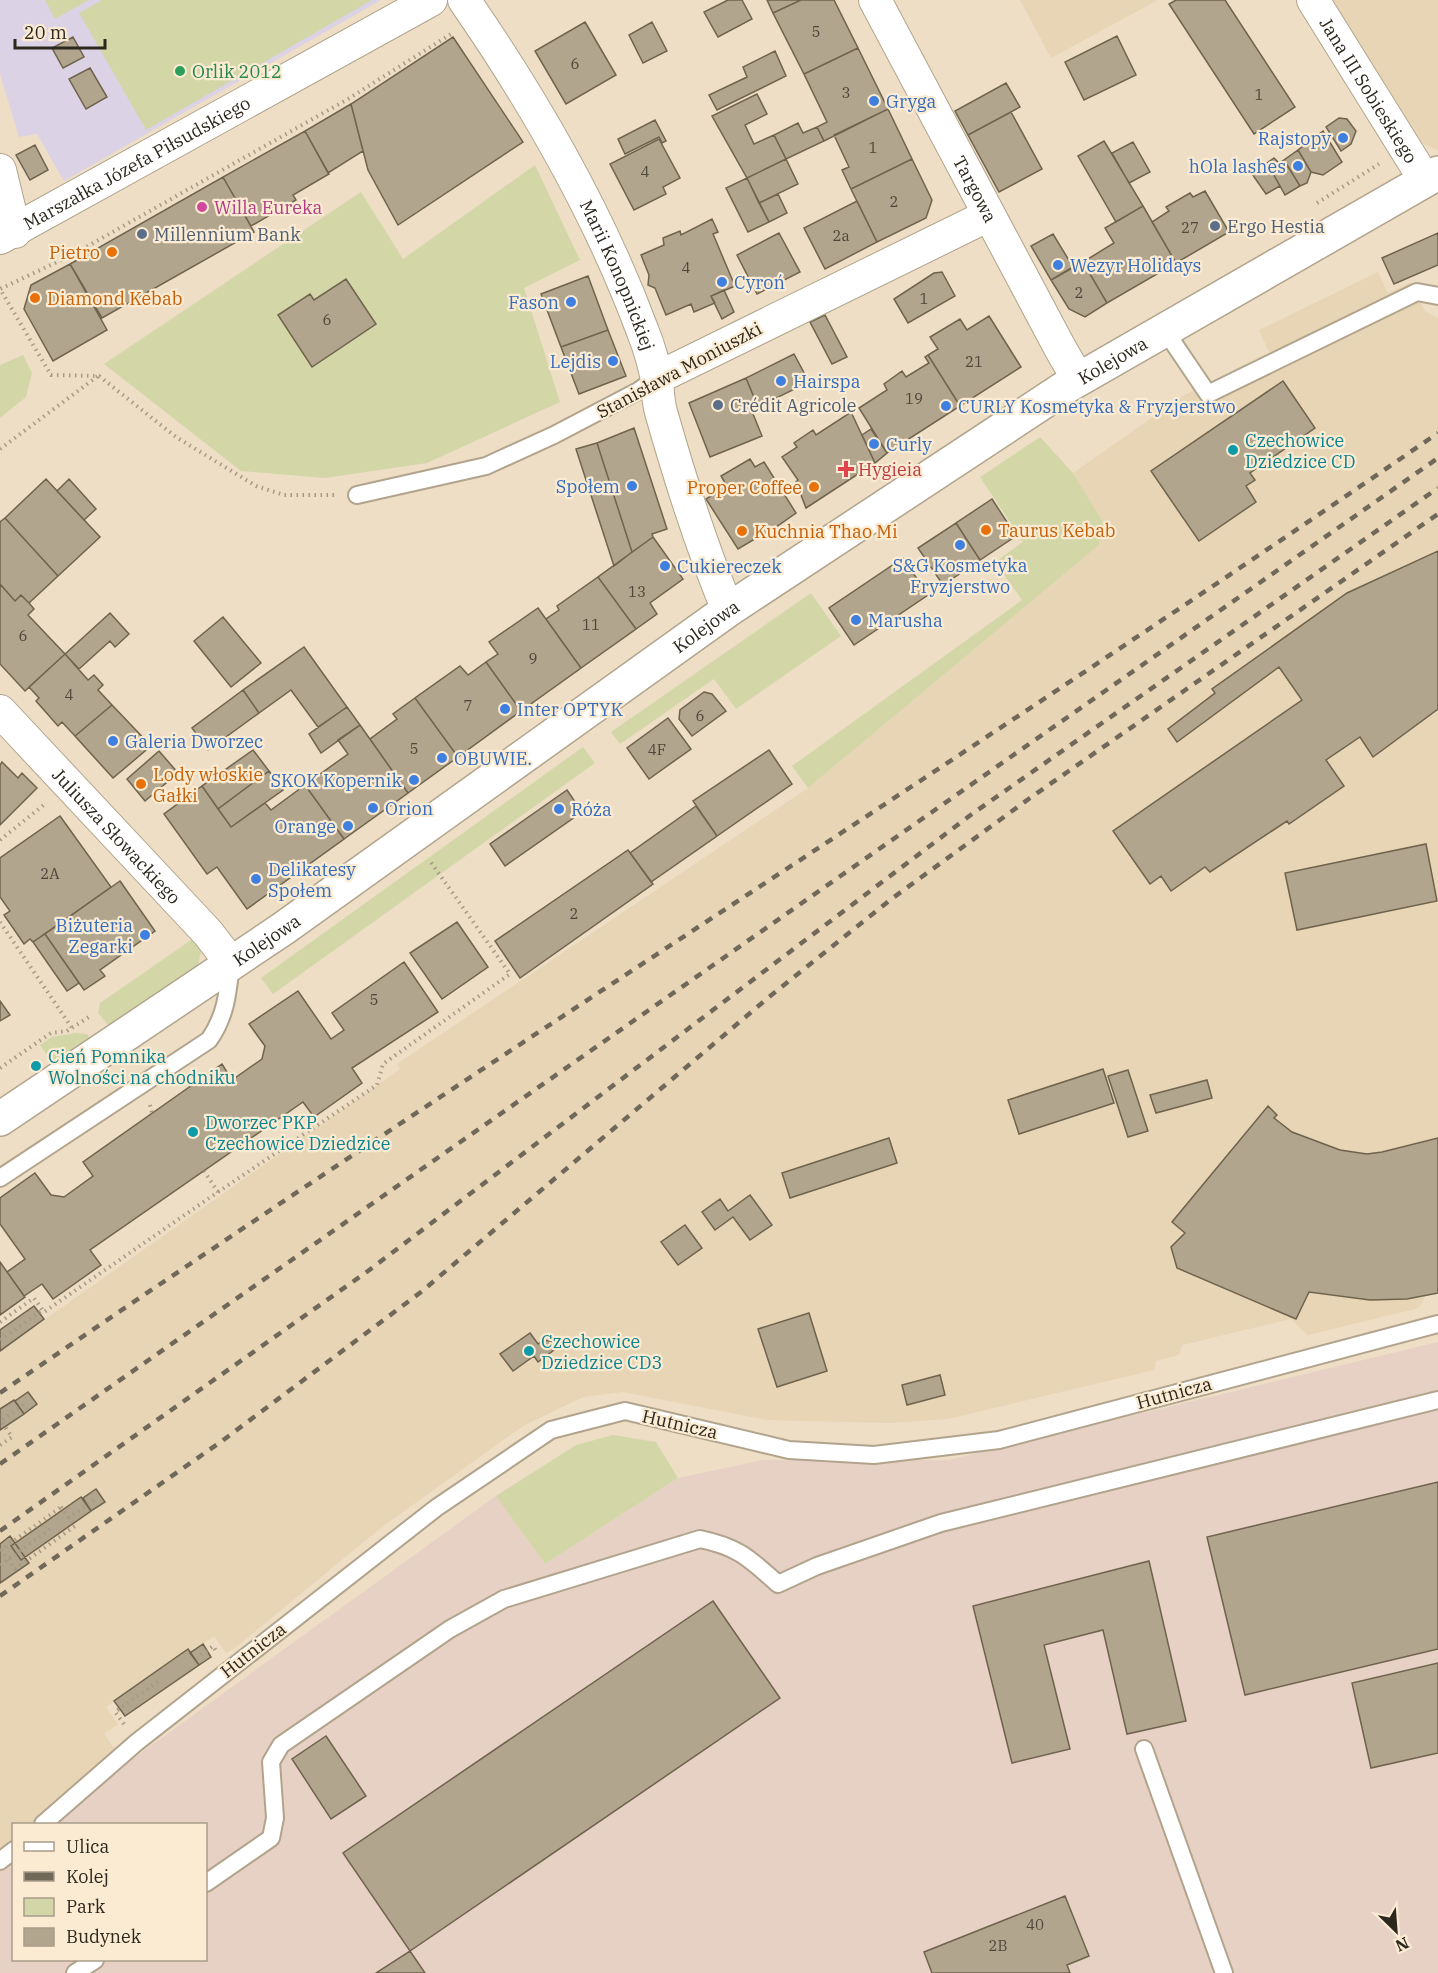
<svg xmlns="http://www.w3.org/2000/svg" width="1438" height="1973" font-family="'IBM Plex Serif',serif">
	<rect width="100%" height="100%" fill="#eddec5"/>
	<path fill="#e7d5b5" d="M1020 0H1158L1051 58Z
		M1327 0H1438V150L1423 144 1405 123Z
		M1378 272 1388 293 1411 282 1425 311 1438 318V1293L1426 1295 1419 1308 1308 1335 1291 1319 1182 1345 1179 1355 1156 1361 1154 1370 948 1419 889 1423 766 1420 623 1392 583 1397 523 1426 382 1527 235 1648 226 1653 214 1636 190 1653 188 1650 106 1707 118 1724 104 1734 115 1749 30 1824H14L13 1840 0 1851V1351L400 1069 397 1064 808 788 1099 545 1105 525 1073 473 1183 396 1269 352 1259 330Z"/>
	<path fill="#e7d1c5" d="M1438 1342V1973H0V1869L13 1858 14 1960H206V1824H54L127 1763 496 1496 545 1564 678 1478 763 1460H949Z"/>
	<path fill="#dbd2e6" d="M0 0H381L64 181 37 134 19 137 0 74Z"/>
	<path fill="#d3d7a8" d="M45 0H89L55 19Z
		M102 0H372L146 130 79 13Z
		M535 165 580 260 524 288 560 402 427 463 325 478 241 471 104 364 361 192 403 259Z
		M23 355 32 373 26 397 0 418V365Z
		M1040 437 1073 473 1105 525 1099 545 808 788 792 766 1022 600 995 562 1023 542 980 477Z
		M811 593 841 636 736 709 714 679 620 744 611 732Z
		M583 747 595 763 273 994 261 978Z
		M194 938 201 951 198 965 108 1025 98 1013 100 1003Z
		M76 1033 87 1034 90 1038 52 1062 40 1045 52 1037Z
		M613 1435 656 1442 678 1478 545 1564 496 1496 576 1445Z"/>
	<path fill="#b2a58d" stroke="#6f634d" stroke-width="1.5" d="M728 0H742L752 19 718 37 704 12Z
		M767 0H801L773 13Z
		M801 0H834L858 48 804 74 773 13Z
		M1176 0H1225L1295 107 1254 134 1169 4Z
		M585 22 616 75 566 104 535 51Z
		M652 22 667 51 643 63 629 35Z
		M1117 36 1136 75 1084 100 1065 62Z
		M73 37 84 57 63 68 52 48Z
		M453 37 523 142 398 225 368 170 351 104Z
		M858 48 888 109 824 141 817 127 827 122 804 74Z
		M775 51 786 76 717 110 709 95 747 77 743 67Z
		M90 68 107 97 86 109 69 79Z
		M1006 83 1020 107 968 135 955 111Z
		M757 94 767 114 745 125 754 144 774 135 786 159 747 178 712 116Z
		M351 104 363 151 328 173 305 131Z
		M888 109 912 159 851 189 842 170 849 167 834 135Z
		M1011 112 1042 169 999 192 968 135Z
		M1339 118 1347 119 1356 131 1351 144 1341 151 1326 127Z
		M655 120 666 141 662 143 659 137 625 154 618 139Z
		M798 123 803 133 817 127 824 141 786 159 774 135Z
		M305 131 329 174 293 195 296 200 251 226 223 177Z
		M1323 131 1342 162 1323 175 1311 172 1298 150Z
		M659 139 680 178 663 187 666 194 634 210 610 164Z
		M1104 141 1143 206 1116 222 1078 156Z
		M1133 142 1150 172 1129 183 1112 153Z
		M35 145 48 170 30 180 16 155Z
		M1298 150 1311 172 1307 183 1300 186 1284 160Z
		M1274 158 1279 163 1284 160 1300 186 1285 195 1267 163Z
		M786 159 798 184 759 203 747 178Z
		M912 159 932 200 926 218 877 242 851 189Z
		M1267 163 1280 186 1266 194 1250 171Z
		M223 177 254 232 102 318 70 264Z
		M747 178 769 222 748 232 726 188Z
		M1205 191 1229 232 1176 263 1152 222 1169 211 1166 207 1190 193 1193 197Z
		M778 194 787 213 769 222 759 203Z
		M857 201 877 242 825 269 804 228Z
		M1143 206 1176 263 1107 303 1083 262 1114 243 1105 228Z
		M712 219 718 232 713 234 735 286 711 296 715 303 694 312 691 304 666 315 655 288 648 285 649 275 641 255 664 245 663 238 680 231 681 235Z
		M779 233 800 272 757 294 737 255Z
		M1438 233V265L1394 284 1382 258Z
		M1053 234 1073 267 1051 280 1031 246Z
		M1083 262 1107 303 1085 317 1069 309 1051 280Z
		M70 264 107 330 53 361 24 309 31 285Z
		M942 272 955 296 908 323 894 299 934 273Z
		M588 276 608 330 561 347 541 294Z
		M346 279 376 324 312 367 278 315 310 294 314 300Z
		M724 290 734 312 722 319 711 296Z
		M825 315 847 357 832 364 810 322Z
		M989 316 1021 367 960 406 928 355 938 349 930 337 960 319 967 330Z
		M608 330 626 376 579 394 561 347Z
		M794 354 809 382 758 407 746 378Z
		M928 355 960 406 887 453 859 408 887 390 884 384 902 371 906 377 929 363 925 357Z
		M746 378 758 407 751 409 762 436 710 457 689 403Z
		M1283 381 1315 428 1250 473 1255 480 1246 486 1256 502 1199 541 1151 471Z
		M851 412 875 463 806 508 796 482 798 480 782 457 797 447 794 443 813 430 816 435Z
		M634 428 667 529 652 534 653 537 632 552 597 443Z
		M871 429 887 453 875 463 862 435Z
		M597 443 632 552 614 566 576 449Z
		M750 459 755 467 764 462 796 513 759 539 758 537 738 549 706 499 727 486 721 476Z
		M46 479 100 537 58 576 5 518Z
		M69 479 96 509 84 520 57 491Z
		M992 499 1016 536 980 560 956 523Z
		M5 518 58 576 29 603 21 595 15 601 0 584V522Z
		M956 523 980 560 943 585 918 548Z
		M653 537 683 579 650 603 657 614 636 629 598 577Z
		M1438 551V709L1373 757 1360 737 1326 760 1344 786 1289 824 1287 821 1210 872 1205 867 1171 891 1161 876 1150 884 1113 831 1302 700 1279 667 1177 742 1168 729 1215 693 1212 689 1347 593Z
		M903 558 928 595 854 645 829 608Z
		M598 577 636 629 581 668 546 619 559 610 557 606Z
		M0 584 15 601 21 595 29 603 34 609 28 615 65 654 25 691 0 664Z
		M538 608 581 668 521 711 486 662 498 654 489 642Z
		M110 613 129 634 115 647 110 641 79 669 65 654Z
		M223 617 261 663 231 687 194 641Z
		M304 647 347 707 318 727 291 690 259 713 243 690Z
		M65 654 88 680 94 675 103 685 98 690 112 705 75 736 62 722 58 726 36 701 39 698 29 687Z
		M486 662 521 711 458 757 415 698 460 666 468 675Z
		M243 690 259 713 208 750 192 728Z
		M704 692 712 694 726 711 692 736 679 719 680 710Z
		M415 698 458 757 408 793 370 739 397 719 393 714Z
		M112 705 151 746 113 778 75 736Z
		M347 707 360 725 321 753 309 734Z
		M668 718 691 749 649 779 627 748Z
		M360 725 408 793 344 839 305 785 348 754 338 740Z
		M253 750 269 771 218 809 202 786Z
		M769 750 792 784 717 836 693 801Z
		M159 751 178 773 145 801 127 779Z
		M2 762 18 778 22 773 37 788 0 825V765Z
		M269 771 283 790 231 827 218 809Z
		M305 785 344 839 247 909 217 867 207 874 164 814 202 786 231 827 265 803 271 810Z
		M567 790 582 812 505 866 490 844Z
		M696 806 717 836 651 882 630 853Z
		M60 816 111 887 33 942 30 939 24 944 4 915 10 911 0 897V858Z
		M1426 844 1437 901 1297 930 1285 873Z
		M628 850 653 884 520 978 495 941Z
		M120 881 155 931 100 970 105 976 84 990 45 934Z
		M457 922 488 967 442 999 410 953Z
		M45 934 79 983 67 991 33 942Z
		M404 962 438 1012 352 1068 362 1083 314 1117 303 1102 90 1250 101 1265 53 1299 42 1284 24 1296 7 1272 25 1259 0 1224V1198L35 1173 51 1195 64 1197 93 1176 83 1162 222 1064 232 1080 262 1059 265 1046 249 1024 298 991 331 1039 344 1030 332 1013Z
		M0 1001 10 1015 0 1021Z
		M1103 1069 1114 1103 1019 1134 1008 1100Z
		M1128 1070 1148 1131 1128 1137 1108 1076Z
		M1207 1080 1212 1098 1156 1113 1150 1095Z
		M1268 1106 1277 1115 1274 1118 1292 1132 1340 1150 1367 1154 1382 1152 1438 1138V1293L1407 1299 1370 1300 1309 1292 1296 1319 1177 1268 1171 1247 1185 1233 1172 1222Z
		M889 1138 897 1163 790 1198 782 1173Z
		M750 1195 772 1225 750 1240 733 1217 715 1230 702 1212 720 1199 728 1211Z
		M685 1225 702 1248 678 1265 661 1242Z
		M0 1262 25 1297 0 1315Z
		M34 1306 44 1319 0 1351V1330Z
		M809 1313 827 1371 777 1387 758 1329Z
		M530 1333 538 1344 543 1340 551 1341 554 1350 538 1362 534 1356 513 1371 500 1354Z
		M940 1375 945 1395 907 1405 902 1385Z
		M28 1392 37 1404 24 1414 15 1401Z
		M14 1400 24 1414 0 1430V1409Z
		M1438 1482V1649L1245 1695 1207 1537Z
		M96 1489 105 1502 91 1511 83 1498Z
		M81 1497 91 1511 21 1560 11 1546Z
		M10 1536 29 1563 0 1583V1544Z
		M1149 1561 1186 1721 1127 1734 1103 1630 1044 1645 1070 1749 1012 1763 973 1606Z
		M713 1601 780 1698 410 1951 343 1853Z
		M203 1644 211 1657 199 1665 190 1653Z
		M188 1649 199 1665 125 1716 114 1701Z
		M1438 1663V1753L1371 1768 1352 1683Z
		M326 1736 366 1796 331 1819 292 1759Z
		M1065 1896 1089 1956 1067 1965 1070 1973H932L924 1952Z
		M410 1951 425 1973H376Z"/>
	<g fill="none" stroke-linecap="round" stroke-linejoin="round">
		<g stroke="#b2a48c" stroke-width="20">
			<path id="lane" d="M1164 329 1208 394 1417 292 1438 296
				M357 495 486 466 554 435 638 391 657 378
				M0 1178 209 1040C226 1016 228 992 231 963
				M1144 1749 1224 1973
				M43 1824 137 1742 436 1508 551 1430 625 1411 789 1450 874 1455 999 1440 1438 1324
				M0 1861 14 1850
				M206 1883 271 1838 275 1818 271 1762 281 1745 450 1629 504 1599 700 1539C739 1547 750 1559 778 1584L817 1566 941 1523 1438 1400
				M75 1973 95 1960"/>
		</g>
		<g stroke="#b2a48c" stroke-width="34">
			<g id="street">
				<path id="s1" d="M464 0C536 104 599 213 643 332 649 347 654 364 657 380 658 391 658 402 661 412 680 479 701 546 728 610"/>
				<path id="s2" d="M875 0 1060 348 1078 379"/>
				<path id="s3" d="M1313 0 1425 180"/>
				<path d="M0 170 15 232"/>
				<path id="s4" d="M0 238 431 0"/>
				<path d="M657 378 989 215"/>
				<path id="s5" d="M0 711 208 933 231 963"/>
			</g>
		</g>
		<g stroke="#b2a48c" stroke-width="36">
			<g id="secondary">
				<path id="s6" d="M0 1119 284 928 728 610 1069 385 1438 173"/>
			</g>
		</g>
		<path stroke="#a69a87" stroke-width="4" stroke-dasharray="1.5 4.5" stroke-linecap="butt" d="M1317 203 1379 164
			M0 449 98 376
			M334 495H284L256 486 176 437 99 376 51 375 0 289 72 255 348 99 451 34
			M0 840 45 804
			M0 922 72 1028
			M0 1068 51 1033 67 1031 89 1017 91 1020
			M150 1105 152 1113
			M218 1192 377 1085 383 1064 510 974 430 861
			M0 1322 34 1298 44 1312 218 1192 204 1171
			M0 1340 43 1310
			M0 1445 12 1437 1 1421 26 1403
			M61 1507 75 1526 15 1569 1 1550Z
			M68 1518 94 1500
			M0 1565 53 1527
			M201 1655 213 1646 216 1651
			M124 1724 115 1712 159 1681"/>
		<use href="#lane" stroke="#fff" stroke-width="16"/>
		<use href="#street" stroke="#fff" stroke-width="32"/>
		<use href="#secondary" stroke="#fff" stroke-width="33"/>
		<path stroke="#706859" stroke-width="4.5" stroke-dasharray="8 8" stroke-linecap="butt" d="M0 1393C475 1067 963 760 1438 433
			M0 1464 1438 458
			M0 1531 368 1271 972 814 1438 488
			M0 1596 222 1441 421 1292 769 997 890 900 1030 798 1438 514"/>
	</g>
	<circle fill="#2e9e5b" stroke="#faebd2" stroke-width="2" cx="180" cy="71" r="6"/>
	<g fill="#3f7fe0" stroke="#faebd2" stroke-width="2">
		<circle cx="874" cy="101" r="6"/>
		<circle cx="1343" cy="138" r="6"/>
		<circle cx="1298" cy="166" r="6"/>
		<circle cx="1058" cy="265" r="6"/>
		<circle cx="722" cy="282" r="6"/>
		<circle cx="571" cy="302" r="6"/>
		<circle cx="613" cy="361" r="6"/>
		<circle cx="781" cy="381" r="6"/>
		<circle cx="946" cy="406" r="6"/>
		<circle cx="874" cy="444" r="6"/>
		<circle cx="632" cy="486" r="6"/>
		<circle cx="960" cy="545" r="6"/>
		<circle cx="665" cy="566" r="6"/>
		<circle cx="856" cy="620" r="6"/>
		<circle cx="505" cy="709" r="6"/>
		<circle cx="113" cy="741" r="6"/>
		<circle cx="442" cy="758" r="6"/>
		<circle cx="414" cy="780" r="6"/>
		<circle cx="373" cy="808" r="6"/>
		<circle cx="559" cy="809" r="6"/>
		<circle cx="348" cy="826" r="6"/>
		<circle cx="256" cy="879" r="6"/>
		<circle cx="145" cy="935" r="6"/>
	</g>
	<circle fill="#d1479c" stroke="#faebd2" stroke-width="2" cx="202" cy="207" r="6"/>
	<g fill="#5c6f8a" stroke="#faebd2" stroke-width="2">
		<circle cx="1215" cy="226" r="6"/>
		<circle cx="142" cy="234" r="6"/>
		<circle cx="718" cy="405" r="6"/>
	</g>
	<g fill="#e8710a" stroke="#faebd2" stroke-width="2">
		<circle cx="112" cy="252" r="6"/>
		<circle cx="35" cy="298" r="6"/>
		<circle cx="814" cy="487" r="6"/>
		<circle cx="986" cy="530" r="6"/>
		<circle cx="742" cy="531" r="6"/>
		<circle cx="141" cy="784" r="6"/>
	</g>
	<g fill="#0f9aa8" stroke="#faebd2" stroke-width="2">
		<circle cx="1233" cy="450" r="6"/>
		<circle cx="36" cy="1066" r="6"/>
		<circle cx="193" cy="1132" r="6"/>
		<circle cx="529" cy="1351" r="6"/>
	</g>
	<path fill="#e0444e" stroke="#faebd2" stroke-width="2" d="M843 460h6v6h6v6h-6v6h-6v-6h-6v-6h6z"/>
	<g text-anchor="middle" dominant-baseline="central" stroke-width="4.5" stroke-linejoin="round" paint-order="stroke">
		<g font-size="15" fill="#4e473a">
			<text x="816" y="31">5</text>
			<text x="575" y="63">6</text>
			<text x="846" y="92">3</text>
			<text x="1259" y="94">1</text>
			<text x="873" y="147">1</text>
			<text x="645" y="171">4</text>
			<text x="894" y="201">2</text>
			<text x="1190" y="227">27</text>
			<text x="841" y="235">2a</text>
			<text x="686" y="267">4</text>
			<text x="1079" y="292">2</text>
			<text x="924" y="298">1</text>
			<text x="327" y="319">6</text>
			<text x="974" y="361">21</text>
			<text x="914" y="398">19</text>
			<text x="637" y="591">13</text>
			<text x="591" y="624">11</text>
			<text x="23" y="635">6</text>
			<text x="533" y="658">9</text>
			<text x="69" y="694">4</text>
			<text x="468" y="705">7</text>
			<text x="700" y="715">6</text>
			<text x="414" y="748">5</text>
			<text x="657" y="749">4F</text>
			<text x="50" y="873">2A</text>
			<text x="574" y="913">2</text>
			<text x="374" y="999">5</text>
			<text x="1035" y="1924">40</text>
			<text x="998" y="1945">2B</text>
		</g>
		<g font-size="18" fill="#27864d" stroke="#faebd2" text-anchor="start">
			<text x="192" y="71">Orlik 2012</text>
		</g>
		<g font-size="18" fill="#2d281e" stroke="#faebd2">
			<text stroke="none"><textPath href="#s3" startOffset="106">Jana III Sobieskiego</textPath></text>
			<text stroke="none"><textPath href="#s4" startOffset="156">Marszałka Józefa Piłsudskiego</textPath></text>
			<text stroke="none"><textPath href="#s2" startOffset="214">Targowa</textPath></text>
			<text stroke="none"><textPath href="#s1" startOffset="316">Marii Konopnickiej</textPath></text>
			<text stroke="none"><textPath href="#s6" startOffset="1347">Kolejowa</textPath></text>
			<text transform="translate(679 370) rotate(-28)">Stanisława Moniuszki</text>
			<text stroke="none"><textPath href="#s6" startOffset="861">Kolejowa</textPath></text>
			<text stroke="none"><textPath href="#s5" startOffset="171">Juliusza Słowackiego</textPath></text>
			<text stroke="none"><textPath href="#s6" startOffset="321">Kolejowa</textPath></text>
			<text transform="translate(1174 1393) rotate(-15)">Hutnicza</text>
			<text transform="translate(680 1424) rotate(13)">Hutnicza</text>
			<text transform="translate(253 1650) rotate(-38)">Hutnicza</text>
		</g>
		<g font-size="18" fill="#366cbe" stroke="#faebd2" text-anchor="start">
			<text x="886" y="101">Gryga</text>
			<text x="1331" y="138" text-anchor="end">Rajstopy</text>
			<text x="1286" y="166" text-anchor="end">hOla lashes</text>
			<text x="1070" y="265">Wezyr Holidays</text>
			<text x="734" y="282">Cyroń</text>
			<text x="559" y="302" text-anchor="end">Fason</text>
			<text x="601" y="361" text-anchor="end">Lejdis</text>
			<text x="793" y="381">Hairspa</text>
			<text x="958" y="406">CURLY Kosmetyka &amp; Fryzjerstwo</text>
			<text x="886" y="444">Curly</text>
			<text x="620" y="486" text-anchor="end">Społem</text>
			<text x="960" y="565" text-anchor="middle">S&amp;G Kosmetyka<tspan x="960" dy="21">Fryzjerstwo</tspan></text>
			<text x="677" y="566">Cukiereczek</text>
			<text x="868" y="620">Marusha</text>
			<text x="517" y="709">Inter OPTYK</text>
			<text x="125" y="741">Galeria Dworzec</text>
			<text x="454" y="758">OBUWIE.</text>
			<text x="402" y="780" text-anchor="end">SKOK Kopernik</text>
			<text x="385" y="808">Orion</text>
			<text x="571" y="809">Róża</text>
			<text x="336" y="826" text-anchor="end">Orange</text>
			<text x="268" y="869">Delikatesy<tspan x="268" dy="21">Społem</tspan></text>
			<text x="133" y="925" text-anchor="end">Biżuteria<tspan x="133" dy="21">Zegarki</tspan></text>
		</g>
		<g font-size="18" fill="#b23c85" stroke="#faebd2" text-anchor="start">
			<text x="214" y="207">Willa Eureka</text>
		</g>
		<g font-size="18" fill="#4e5e75" stroke="#faebd2" text-anchor="start">
			<text x="1227" y="226">Ergo Hestia</text>
			<text x="154" y="234">Millennium Bank</text>
			<text x="730" y="405">Crédit Agricole</text>
		</g>
		<g font-size="18" fill="#c56008" stroke="#faebd2" text-anchor="start">
			<text x="100" y="252" text-anchor="end">Pietro</text>
			<text x="47" y="298">Diamond Kebab</text>
			<text x="802" y="487" text-anchor="end">Proper Coffee</text>
			<text x="998" y="530">Taurus Kebab</text>
			<text x="754" y="531">Kuchnia Thao Mi</text>
			<text x="153" y="774">Lody włoskie<tspan x="153" dy="21">Gałki</tspan></text>
		</g>
		<g font-size="18" fill="#0d838f" stroke="#faebd2" text-anchor="start">
			<text x="1245" y="440">Czechowice<tspan x="1245" dy="21">Dziedzice CD</tspan></text>
			<text x="48" y="1056">Cień Pomnika<tspan x="48" dy="21">Wolności na chodniku</tspan></text>
			<text x="205" y="1122">Dworzec PKP<tspan x="205" dy="21">Czechowice Dziedzice</tspan></text>
			<text x="541" y="1341">Czechowice<tspan x="541" dy="21">Dziedzice CD3</tspan></text>
		</g>
		<g font-size="18" fill="#be3a42" stroke="#faebd2" text-anchor="start">
			<text x="858" y="469">Hygieia</text>
		</g>
	</g>
	<rect x="12" y="1823" width="195" height="138" fill="#faebd2" stroke="#a89d8a" stroke-width="1.5"/>
	<rect x="24" y="1842" width="30" height="9" fill="#ffffff" stroke="#a89d8a" stroke-width="1.5"/>
	<text x="66" y="1853" font-size="18" fill="#2d281e">Ulica</text>
	<rect x="24" y="1872" width="30" height="9" fill="#706859" stroke="#a89d8a" stroke-width="1.5"/>
	<text x="66" y="1883" font-size="18" fill="#2d281e">Kolej</text>
	<rect x="24" y="1898" width="30" height="18" fill="#d3d7a8" stroke="#a89d8a" stroke-width="1.5"/>
	<text x="66" y="1913" font-size="18" fill="#2d281e">Park</text>
	<rect x="24" y="1928" width="30" height="18" fill="#b2a58d" stroke="#a89d8a" stroke-width="1.5"/>
	<text x="66" y="1943" font-size="18" fill="#2d281e">Budynek</text>
	<g transform="translate(1396 1931) rotate(155)" stroke="#faebd2" stroke-width="4.5" paint-order="stroke">
	<path d="M0-4.5L10 22L0 15L-10 22Z" fill="#2d281e"/>
	<text y="-9" font-size="16" font-weight="bold" text-anchor="middle" fill="#2d281e">N</text>
	</g>
	<path d="M15 39v9h90v-9" fill="none" stroke="#2d281e" stroke-width="3"/>
	<text x="24" y="39" font-size="18" fill="#2d281e" stroke="#faebd2" stroke-width="4.5" paint-order="stroke">20 m</text>
</svg>
